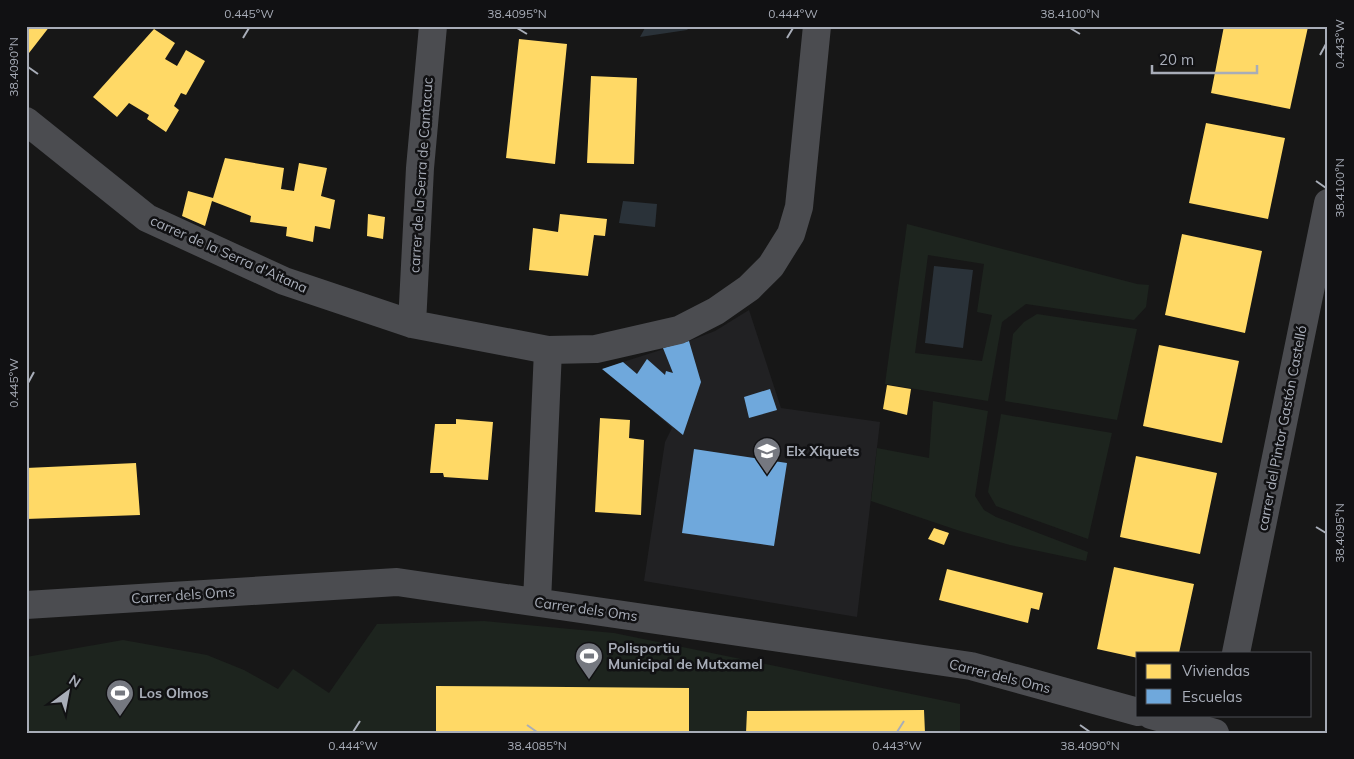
<svg xmlns="http://www.w3.org/2000/svg" width="1354" height="759" font-family="Mulish,sans-serif">
	<rect width="100%" height="100%" fill="#171717"/>
	<path fill="#212123" d="M749 310 781 408 880 422 857 617 644 581 665 442 672 428 648 407 659 394 623 362 689 341 715 331Z"/>
	<path fill="#1d241e" fill-rule="evenodd" d="M907 224 1137 284 1149 285 1146 307 1134 320 1026 304 1002 322 988 401 885 384ZM928 255 984 264 977 312 992 315 982 361 915 353Z
		M1037 314 1137 329 1117 420 1005 401 1013 334 1024 322Z
		M933 401 988 411 975 496 984 510 996 517 1088 552 1086 561 1010 545 960 531 871 501 877 448 929 458Z
		M1001 414 1112 433 1088 539 996 506 988 492Z
		M484 621 614 633 960 704V733H26V657L123 640 207 655 244 670 278 689 293 669 329 693 377 624Z"/>
	<path fill="#2a3239" d="M646 26H691L687 30 640 37Z
		M623 201 657 204 655 227 619 223Z
		M934 266 973 270 963 348 925 343Z"/>
	<path fill="#ffd966" d="M26 26H50L29 53 26 51Z
		M1224 26 1308 27 1290 109 1211 93Z
		M154 29 175 43 165 59 177 66 186 50 205 61 186 95 181 93 174 106 179 110 166 132 147 119 149 115 129 103 117 117 93 97Z
		M519 39 567 44 555 164 506 158Z
		M591 76 637 78 634 164 587 163Z
		M1206 123 1285 138 1268 219 1189 203Z
		M225 158 284 168 281 189 294 191 299 163 327 168 321 196 335 200 330 229 315 226 313 242 286 236 287 227 250 222 251 216 212 201 205 226 182 216 188 191 213 198Z
		M368 214 385 217 383 239 367 236Z
		M560 214 607 219 605 236 594 235 588 276 529 270 533 228 558 232Z
		M1182 234 1262 251 1245 333 1165 315Z
		M1159 345 1239 361 1222 443 1143 426Z
		M887 385 911 389 907 415 883 409Z
		M600 418 630 420 629 438 644 440 641 515 595 512Z
		M456 419 493 422 488 480 444 477 443 473H430L435 424H456Z
		M1136 456 1217 473 1200 554 1120 537Z
		M136 463 140 515 26 519V468Z
		M934 528 949 533 944 545 928 539Z
		M1114 567 1194 584 1179 653H1138V658L1097 649Z
		M947 569 1043 593 1039 610 1031 608 1028 623 939 600Z
		M436 686 689 688V733H436Z
		M924 710 925 733H746L747 711Z"/>
	<path fill="#6fa8dc" d="M689 341 701 382 683 435 602 369 623 362 637 374 647 359 665 375 666 371 673 373 663 348Z
		M770 389 777 410 749 418 744 397Z
		M694 449 787 463 774 546 682 533Z"/>
	<g fill="none" stroke-linecap="round" stroke-linejoin="round">
		<path stroke="#4b4c50" stroke-width="28" d="M26 121 147 218 284 281 412 324 548 350 596 349 679 330 716 311 749 288 771 266 791 234 799 207 817 26
			M412 324 420 168 433 26
			M537 602 548 350
			M26 605 397 582 971 666 1138 712
			M1236 653 1328 203
			M1151 715 1215 733"/>
	</g>
	<path fill="none" stroke="#a8adb8" stroke-width="2" d="M517 28 527 34M1070 28 1080 34M243 38 249 28M787 38 793 28M1320 55 1326 44M28 67 38 74M1316 181 1326 188M28 383 34 372M1316 527 1326 533M527 725 537 732M1080 725 1090 732M353 732 360 721M897 732 904 721"/>
	<defs>
		<g id="school-pin" transform="scale(1.4375)"><path d="M0 17L-7.5 6A9.5 9.5 0 1 1 7.5 6Z" fill="#757880" stroke="#111113"/><path d="M0-5L7-2L0 1L-7-2ZM-4 1L0 2.5L4 1V4Q0 6-4 4Z" fill="#fff"/></g>
		<g id="stadium-pin" transform="scale(1.4375)"><path d="M0 17L-7.5 6A9.5 9.5 0 1 1 7.5 6Z" fill="#757880" stroke="#111113"/><path d="M0-5a6.5 5 0 1 0 0 10a6.5 5 0 1 0 0-10ZM-3.5-1.8h7v3.6h-7Z" fill="#fff"/></g>
	</defs>
	<g fill-rule="evenodd">
		<use href="#school-pin" x="767" y="451"/>
		<use href="#stadium-pin" x="589" y="656"/>
		<use href="#stadium-pin" x="120" y="693"/>
	</g>
	<g text-anchor="middle" dominant-baseline="central" stroke-width="5" stroke-linejoin="round" paint-order="stroke">
		<g font-size="14" fill="#a8adb8" stroke="#111113">
			<text transform="translate(421 175) rotate(-86)">carrer de la Serra de Cantacuc</text>
			<text transform="translate(229 254) rotate(24)">carrer de la Serra d'Aitana</text>
			<text transform="translate(1282 428) rotate(-79)">carrer del Pintor Gastón Castelló</text>
			<text transform="translate(183 595) rotate(-4)">Carrer dels Oms</text>
			<text transform="translate(586 609) rotate(8)">Carrer dels Oms</text>
			<text transform="translate(1000 676) rotate(14)">Carrer dels Oms</text>
		</g>
		<g font-size="14" font-weight="bold" fill="#a8adb8" stroke="#111113" text-anchor="start">
			<text x="786" y="451">Elx Xiquets</text>
			<text x="608" y="648">Polisportiu<tspan x="608" dy="16">Municipal de Mutxamel</tspan></text>
			<text x="139" y="693">Los Olmos</text>
		</g>
	</g>
	<rect width="1354" height="759" fill="none" stroke="#111113" stroke-width="55"/>
	<rect x="1136" y="652" width="175" height="65" fill="#111113" stroke="#4d4f55"/>
	<rect x="1146" y="664" width="25" height="15" fill="#ffd966" stroke="#4d4f55"/>
	<text x="1182" y="676" font-size="15" fill="#a8adb8">Viviendas</text>
	<rect x="1146" y="689" width="25" height="15" fill="#6fa8dc" stroke="#4d4f55"/>
	<text x="1182" y="702" font-size="15" fill="#a8adb8">Escuelas</text>
	<g transform="translate(68 692) rotate(32)" stroke="#111113" stroke-width="4" paint-order="stroke">
	<path d="M0-4L9 19L0 12L-9 19Z" fill="#a8adb8"/>
	<text y="-8" font-size="14" font-weight="bold" text-anchor="middle" fill="#a8adb8">N</text>
	</g>
	<path d="M1152 65v8h105v-8" fill="none" stroke="#a8adb8" stroke-width="2.5"/>
	<text x="1159" y="65" font-size="15" fill="#a8adb8" stroke="#111113" stroke-width="4" paint-order="stroke">20 m</text>
	<rect x="28" y="28" width="1298" height="704" fill="none" stroke="#a8adb8" stroke-width="2"/>
	<g font-size="12" text-anchor="middle" fill="#a8adb8">
		<text x="249" y="18">0.445°W</text>
		<text x="517" y="18">38.4095°N</text>
		<text x="793" y="18">0.444°W</text>
		<text x="1070" y="18">38.4100°N</text>
		<text transform="translate(1340 44) rotate(-90)" y="4">0.443°W</text>
		<text transform="translate(14 67) rotate(-90)" y="4">38.4090°N</text>
		<text transform="translate(1340 188) rotate(-90)" y="4">38.4100°N</text>
		<text transform="translate(14 383) rotate(-90)" y="4">0.445°W</text>
		<text transform="translate(1340 533) rotate(-90)" y="4">38.4095°N</text>
		<text x="353" y="750">0.444°W</text>
		<text x="537" y="750">38.4085°N</text>
		<text x="897" y="750">0.443°W</text>
		<text x="1090" y="750">38.4090°N</text>
	</g>
</svg>
